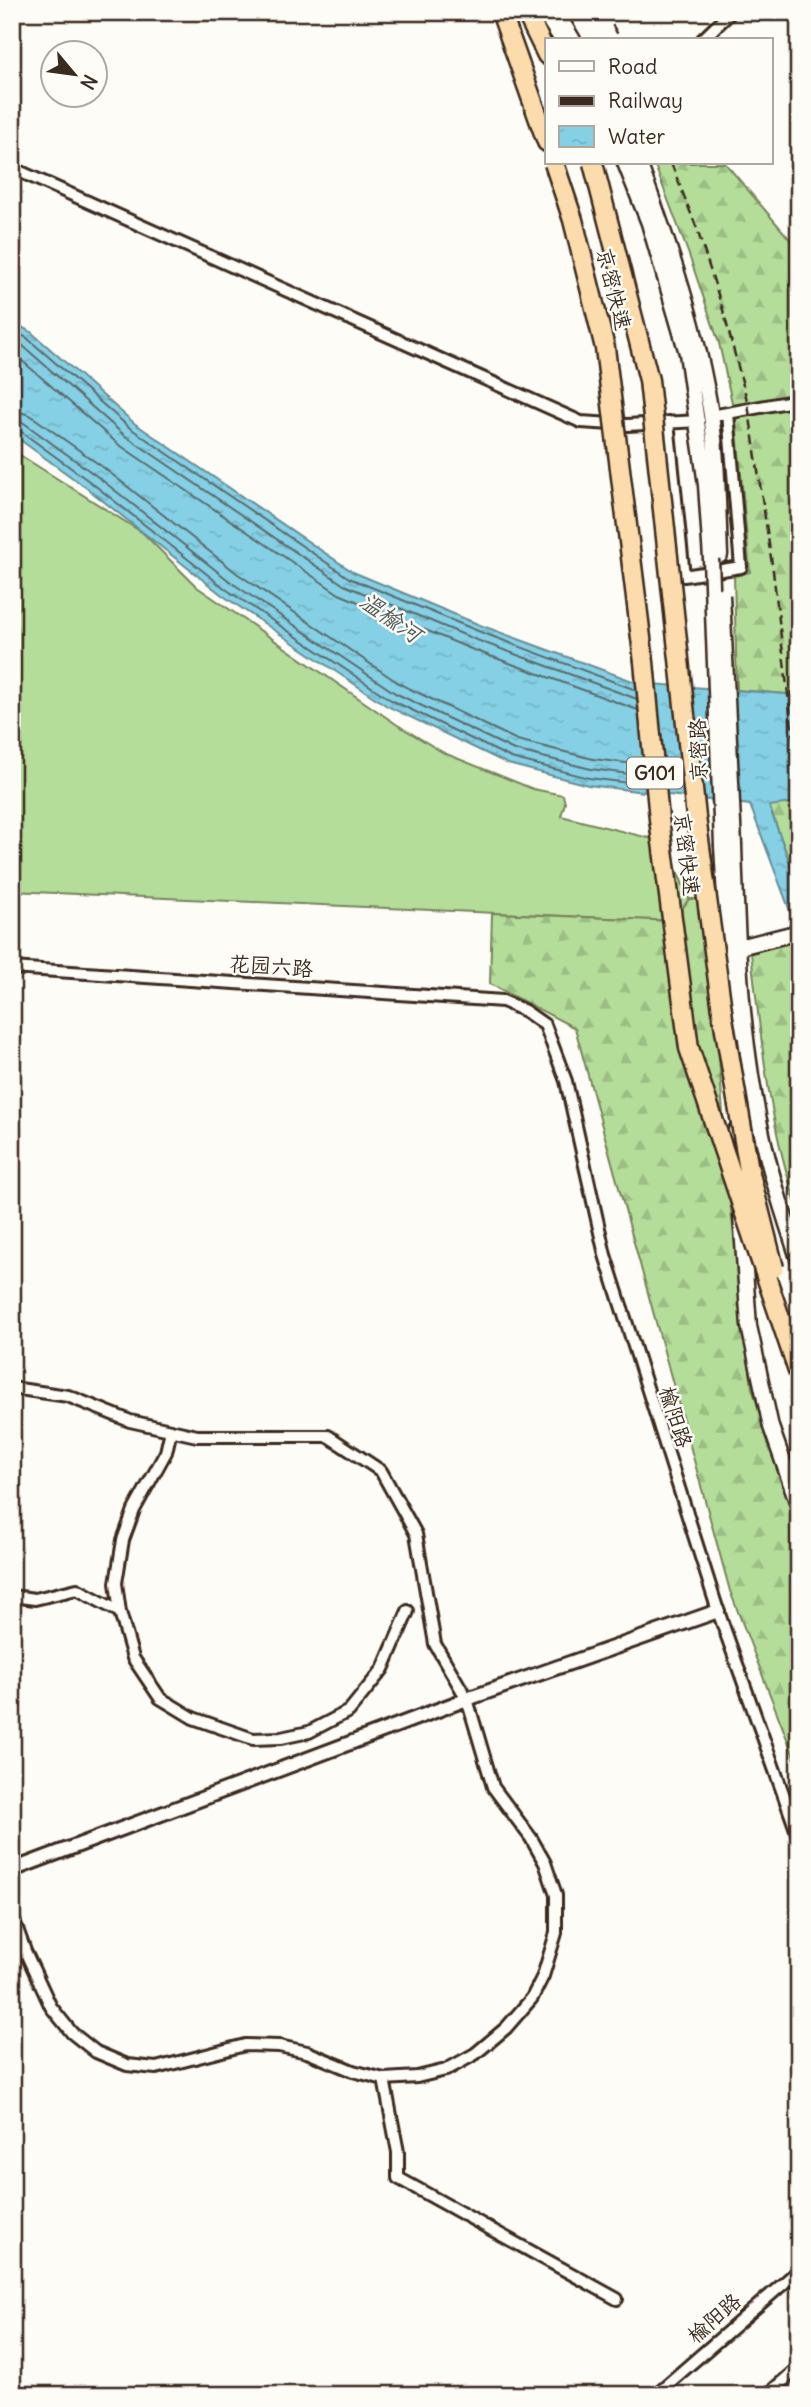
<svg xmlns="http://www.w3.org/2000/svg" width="811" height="2407" font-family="Delius,'LXGW WenKai TC',sans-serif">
	<defs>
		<pattern id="forest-firs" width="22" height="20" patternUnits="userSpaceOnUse" patternTransform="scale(1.75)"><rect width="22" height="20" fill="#b4dd9a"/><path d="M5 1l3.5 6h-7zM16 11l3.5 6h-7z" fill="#9cbe84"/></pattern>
		<pattern id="water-ripples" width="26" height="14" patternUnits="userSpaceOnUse" patternTransform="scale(1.75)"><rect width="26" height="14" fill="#85d0e5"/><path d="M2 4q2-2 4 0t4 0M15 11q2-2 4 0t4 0" fill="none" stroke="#74b3c4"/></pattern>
	</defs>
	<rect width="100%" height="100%" fill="#fdfcf7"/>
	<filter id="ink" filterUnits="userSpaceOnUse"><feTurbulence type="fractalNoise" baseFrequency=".0143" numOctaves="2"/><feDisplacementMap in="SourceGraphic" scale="14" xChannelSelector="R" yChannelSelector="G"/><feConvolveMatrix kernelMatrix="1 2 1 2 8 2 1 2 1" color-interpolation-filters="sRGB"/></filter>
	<g filter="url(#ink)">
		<path fill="#b4dd9a" stroke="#78845c" stroke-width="2" d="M12 450 143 533 197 587 396 724 444 753 533 789 563 795 565 803 561 816 665 842 689 899 674 921 12 891Z"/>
		<path fill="url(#forest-firs)" stroke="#78845c" stroke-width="2" d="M654 163H725L799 250V695L737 690 734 576 750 572 736 421 719 343 689 255Z
			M799 802V888L769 805Z
			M689 899H704L716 1016 728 1184 752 1388 799 1530V1770L730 1591 575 1028 490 984 492 913 674 921Z
			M799 939V1213C770 1129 761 1041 751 953Z"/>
		<path fill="url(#water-ripples)" stroke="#678e95" stroke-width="2" d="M12 322 31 332 134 423 353 572 480 625 638 683 799 695V802L769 806 799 888V935L750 805 588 785 508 764 387 706 222 595 88 489 12 434Z"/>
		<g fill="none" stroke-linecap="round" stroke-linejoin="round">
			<path stroke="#596c6e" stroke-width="2" d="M12 330 27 338 130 428 349 578 478 631 636 690
				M12 340 22 345 124 435 344 585 474 639 637 699
				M12 352 118 444 339 594 471 649 638 710
				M12 410 30 415 104 468 238 574 400 684 517 740 593 759 643 765
				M12 420 24 423 98 477 232 583 395 693 514 750 591 769 644 776
				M12 429 19 430 93 484 227 590 391 700 511 758 589 778 645 785"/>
			<g stroke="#3b2a1e" stroke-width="16">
				<path id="minor" d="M702 40 731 12
					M12 168 581 422 627 425 699 421
					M711 416 799 400
					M668 422 684 576 741 567 728 413
					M12 968 503 1001 525 1011 545 1025 566 1081 605 1255 718 1611 799 1838
					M12 1388 68 1396 130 1421 197 1436H328L381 1471 416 1534 435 1644 467 1699 493 1787 531 1838 545 1863 556 1895V1933L543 1976 532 1998 506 2028 475 2054 446 2070 417 2077 384 2079 353 2071 307 2052 279 2046 245 2045 156 2068 127 2065 96 2052 72 2033 51 2007 25 1951 12 1915
					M12 1596 35 1599 77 1589 120 1612 133 1658 160 1698 193 1718 253 1739 281 1738 309 1732 349 1711 383 1669 408 1611
					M120 1612 116 1583 123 1540 134 1510 166 1452 171 1430
					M384 2079 398 2152V2178L617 2299
					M655 2395 799 2270
					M767 2395 799 2367"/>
			</g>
			<g stroke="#3b2a1e" stroke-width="18">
				<path id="tertiary" d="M12 1870 467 1699 718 1611"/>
			</g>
			<g stroke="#3b2a1e" stroke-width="19">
				<path id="secondary" d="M544 12 562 40
					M556 12 573 40
					M625 163 649 223 687 353 706 485 711 559
					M639 163C669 244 698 329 711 415 718 461 718 508 720 555
					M734 845C737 945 741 1045 764 1143 773 1183 786 1222 799 1261
					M722 846 733 1033
					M728 950 799 932
					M736 1130 738 1180
					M741 1214 749 1326 771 1427 799 1507"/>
			</g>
			<g stroke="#3b2a1e" stroke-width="23">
				<path id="trunk" d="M501 12 547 142
					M526 12 547 55"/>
			</g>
			<use href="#minor" stroke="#fdfcf7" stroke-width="10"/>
			<use href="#tertiary" stroke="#fdfcf7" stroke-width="12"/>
			<use href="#secondary" stroke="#fdfcf7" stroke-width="14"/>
			<use href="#trunk" stroke="#fcdcac" stroke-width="18"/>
			<path stroke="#3b2a1e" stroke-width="2.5" stroke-dasharray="10 5" stroke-linecap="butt" d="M605 12 621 40
				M671 163 697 229 723 310 748 404 773 571 799 785"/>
			<g stroke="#3b2a1e" stroke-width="19" stroke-linecap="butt">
				<path id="secondary-bridge" d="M711 559 722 846
					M722 595 734 845"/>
			</g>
			<g stroke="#3b2a1e" stroke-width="23" stroke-linecap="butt">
				<path id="trunk-bridge" d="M554 163 573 220 605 348 644 662 659 819 689 1048 799 1374
					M593 163 649 380 696 817 723 1018 749 1170 774 1268"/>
			</g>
			<use href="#secondary-bridge" stroke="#fdfcf7" stroke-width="14"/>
			<use href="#trunk-bridge" stroke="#fcdcac" stroke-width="18"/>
		</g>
	</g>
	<g text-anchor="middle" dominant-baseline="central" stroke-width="5" stroke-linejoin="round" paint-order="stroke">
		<rect fill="#fdfcf7" stroke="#75695f" stroke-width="2" x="627" y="757.5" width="56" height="31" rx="5"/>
		<g font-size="19" font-weight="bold" fill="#3b2a1e">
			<text x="655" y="773">G101</text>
		</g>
		<g font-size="21" fill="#3b2a1e" stroke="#fdfcf7">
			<text transform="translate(614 289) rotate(76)">京密快速</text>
			<text transform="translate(698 750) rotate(-92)">京密路</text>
			<text transform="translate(687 854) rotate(83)">京密快速</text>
			<text transform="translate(271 966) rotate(4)">花园六路</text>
			<text transform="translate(676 1417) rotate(72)">榆阳路</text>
			<text transform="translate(714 2318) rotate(-41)">榆阳路</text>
		</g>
		<g font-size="23" font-style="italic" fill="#515c5a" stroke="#fdfcf7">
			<text transform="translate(391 617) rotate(35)">温榆河</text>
		</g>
	</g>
	<rect width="811" height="2407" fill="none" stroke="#fdfcf7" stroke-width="42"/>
	<rect x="21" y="21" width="769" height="2365" fill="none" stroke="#3b2a1e" stroke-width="2.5" filter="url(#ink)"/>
	<rect x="545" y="38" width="228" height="126" fill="#fdfcf7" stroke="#afa8a0" stroke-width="2"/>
	<rect x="559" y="61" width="35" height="10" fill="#fdfcf7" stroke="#afa8a0" stroke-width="2"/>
	<text x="608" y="74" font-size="21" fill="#3b2a1e">Road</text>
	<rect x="559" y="96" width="35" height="10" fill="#3b2a1e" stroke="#afa8a0" stroke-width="2"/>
	<text x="608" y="108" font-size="21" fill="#3b2a1e">Railway</text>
	<rect x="559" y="126" width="35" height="21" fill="url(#water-ripples)" stroke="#afa8a0" stroke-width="2"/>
	<text x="608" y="144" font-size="21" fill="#3b2a1e">Water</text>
	<g transform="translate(74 74) rotate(119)"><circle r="33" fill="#fdfcf7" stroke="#afa8a0" stroke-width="2"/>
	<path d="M0-5L12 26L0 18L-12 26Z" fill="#3b2a1e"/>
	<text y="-10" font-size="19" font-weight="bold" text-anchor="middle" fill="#3b2a1e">N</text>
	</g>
</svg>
